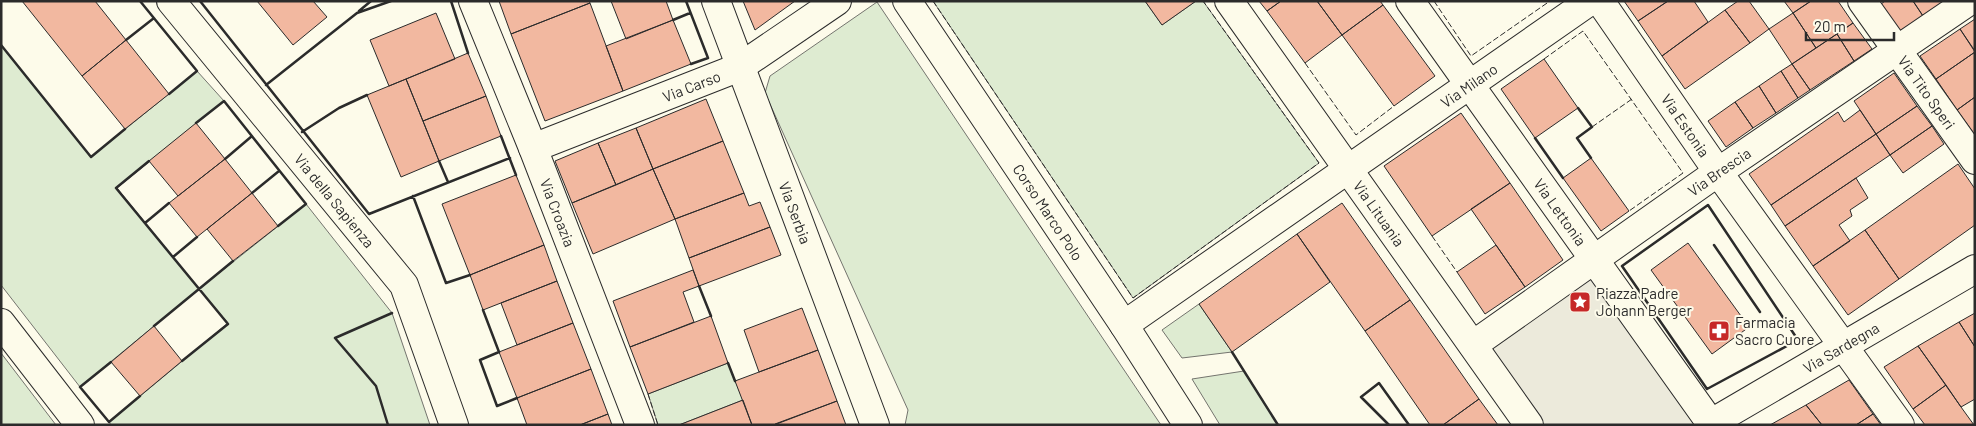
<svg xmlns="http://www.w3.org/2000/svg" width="1976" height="426" font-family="Barlow,sans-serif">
	<rect width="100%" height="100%" fill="#fdfbea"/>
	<path fill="#deebd1" stroke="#74746e" d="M933 1H1145L1162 25 1196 1H1203L1319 163 1133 298Z
		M877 2 1161 425H905L908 410 765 93 770 76Z
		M1 45 91 157 197 71 224 101 117 188 199 289 306 204 392 313 430 425H111L109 422 228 323 199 289 80 387 1 285Z
		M1199 304 1232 352 1182 358 1162 330Z
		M1 353 56 425H1Z
		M728 363 743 400 679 425H658L648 394Z
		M1244 371 1278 425H1220L1192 379Z"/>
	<path fill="#eceadb" stroke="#74746e" d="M1595 259 1708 425H1529L1473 345Z"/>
	<path fill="#f2b8a0" stroke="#2b2b2b" d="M22 1H95L126 40 82 76Z
		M257 1H313L327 17 293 45Z
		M499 1H589L590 3 511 34Z
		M611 1H666L673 20 626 39Z
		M743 1H795L755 30Z
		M1145 1H1196L1162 25Z
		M1259 1H1281L1267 11Z
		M1281 1H1317L1342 35 1305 63 1267 11Z
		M1317 1H1380L1383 5 1342 35Z
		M1624 1H1668L1638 21Z
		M1668 1H1694L1708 22 1662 56 1638 21Z
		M1738 1H1749L1769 29 1750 43 1725 10Z
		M1784 1H1811L1793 13Z
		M1811 1H1838L1853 23 1816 48 1793 13Z
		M1885 1H1913L1923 16 1900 31 1881 4Z
		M1913 1H1943V2L1923 16Z
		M590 3 623 91 545 121 511 34Z
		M1383 5 1435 76 1394 106 1342 35Z
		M1725 10 1750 43 1685 89 1662 56Z
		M436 13 455 59 389 86 370 40Z
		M1793 13 1816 48 1792 64 1769 29Z
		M1975 19V51L1960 29Z
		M673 20 691 64 623 91 606 46Z
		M1853 23 1872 49 1854 61 1837 34Z
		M1960 29 1975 52 1936 79 1920 56Z
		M1837 34 1854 61 1810 90 1792 64Z
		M126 40 169 94 125 129 82 76Z
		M1975 52V97L1957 110 1936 79Z
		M468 53 486 96 423 121 406 79Z
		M1544 59 1578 108 1535 138 1501 89Z
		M1792 64 1810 90 1798 98 1781 71Z
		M1781 71 1798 98 1776 113 1759 86Z
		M1894 73 1917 106 1876 134 1854 101Z
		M406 79 439 161 401 177 367 95Z
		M1759 86 1776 113 1753 128 1735 102Z
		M486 96 501 136 439 161 423 121Z
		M1975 97V135L1957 110Z
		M706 99 723 141 653 169 636 128Z
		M1735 102 1753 128 1726 147 1708 121Z
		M1917 106 1932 126 1890 155 1876 134Z
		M1860 110 1876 134 1771 205 1749 174 1838 112 1844 122Z
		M1461 113 1510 183 1432 236 1384 166Z
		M196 123 225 159 178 196 149 161Z
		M1932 126 1944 144 1903 173 1890 155Z
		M636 128 653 169 616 185 598 143Z
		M1876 134 1890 155 1785 226 1771 205Z
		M723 141 744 193 675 219 653 169Z
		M598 143 616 185 572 203 555 161Z
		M1591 158 1629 211 1601 231 1563 178Z
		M225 159 252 193 197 237 169 203Z
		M1958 164 1975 189V225L1899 279 1865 230Z
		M653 169 675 219 593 254 572 203Z
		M516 175 544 245 470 275 442 204Z
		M1856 178 1868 198 1850 210 1852 216 1839 225 1850 241 1813 266 1785 226Z
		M1510 183 1563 260 1525 287 1471 209Z
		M252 193 278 226 233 261 207 229Z
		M744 193 749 206 760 202 770 227 689 258 675 219Z
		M1342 203 1410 300 1365 331 1297 234Z
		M770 227 781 255 699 286 689 258Z
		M1865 230 1899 279 1848 315 1813 266Z
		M1297 234 1330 282 1232 352 1199 304Z
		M1688 243 1749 327 1712 354 1651 270Z
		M544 245 557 281 483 310 470 275Z
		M1496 245 1525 287 1485 314 1457 272Z
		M693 270 699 286 683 292 694 322 630 347 613 301Z
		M557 281 573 323 517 345 501 303Z
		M1410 300 1479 399 1443 425H1430L1365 331Z
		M802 308 818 350 759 372 744 330Z
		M1975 313V347L1959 322Z
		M711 316 728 363 648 394 630 347Z
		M1959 322 1975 347V399L1961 407 1918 346Z
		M573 323 591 369 517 398 499 352Z
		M154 326 182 361 140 396 111 362Z
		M1918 346 1946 385 1913 409 1884 367Z
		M818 350 837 401 774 425H752L735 381Z
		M591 369 608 414 580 425H527L517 398Z
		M1849 380 1873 414 1856 425H1822L1806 405Z
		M1946 385 1961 407 1974 425H1925L1913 409Z
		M1479 399 1498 425H1443Z
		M743 400 752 425H679Z
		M837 401 846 425H775V424Z
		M1806 405 1822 425H1770Z
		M608 414 612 425H580Z
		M1873 414 1881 425H1856Z"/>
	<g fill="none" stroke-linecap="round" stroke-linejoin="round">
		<g stroke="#2b2b2b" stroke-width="30">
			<g id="minor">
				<path id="s1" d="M171 1 404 285 454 425"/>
				<path id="s2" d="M473 1 533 148 640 425"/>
				<path id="s3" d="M716 1 875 425"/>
				<path id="s4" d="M907 1 1124 325 1188 425"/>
				<path id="s5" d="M1229 1 1529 425"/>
				<path id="s6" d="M1410 1 1712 425"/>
				<path id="s7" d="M1600 1 1718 172 1900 425"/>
				<path id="s8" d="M1862 1 1975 160"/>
				<path id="s9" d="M533 148 740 67 837 1"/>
				<path d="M1 323 80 425"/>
				<path id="s10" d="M1124 325 1590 1"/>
				<path id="s11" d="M1473 345 1718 172 1969 1"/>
				<path id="s12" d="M1708 425 1975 269"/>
			</g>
		</g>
		<use href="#minor" stroke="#fdfbea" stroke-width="28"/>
		<path stroke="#2b2b2b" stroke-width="1" stroke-dasharray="6 2.5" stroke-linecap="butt" d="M933 1 1133 298 1319 163 1203 1
			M1434 1 1471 56 1550 1
			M1544 59 1583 31 1683 173 1629 211
			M1305 63 1356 135 1394 106
			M1592 127 1632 99
			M1432 236 1457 272
			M648 394 658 425"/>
		<path stroke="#2b2b2b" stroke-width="2.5" d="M140 1 197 71 169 94
			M200 1 369 214 510 158
			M451 1 468 53
			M686 1 708 58 691 64
			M359 11 371 1
			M673 20 690 13
			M126 40 154 18
			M1 45 91 157 125 129
			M266 85 357 13 391 1
			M1578 108 1592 127 1577 138 1591 158
			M196 123 224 101 306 204 278 226
			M302 132 339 108 367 95
			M501 136 516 175
			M1535 138 1563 178
			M225 159 252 136
			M149 161 116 188 228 324 182 361
			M439 161 448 182
			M252 193 279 171
			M413 196 446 283 470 275
			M1708 205 1798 340 1707 389 1622 266Z
			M145 223 169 203
			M1714 245 1760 312
			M173 257 197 237
			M699 286 711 316
			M483 310 499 352 480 360 497 406 517 398
			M154 326 233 261
			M1232 352 1278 425
			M111 362 80 387 109 422 140 396
			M728 363 735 381
			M388 425 376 386 335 338 392 313
			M1389 425 1361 397 1379 383 1409 425"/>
	</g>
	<defs>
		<g id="sight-square" transform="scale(1.125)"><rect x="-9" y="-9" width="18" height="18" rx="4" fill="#c62828" stroke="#fdfbea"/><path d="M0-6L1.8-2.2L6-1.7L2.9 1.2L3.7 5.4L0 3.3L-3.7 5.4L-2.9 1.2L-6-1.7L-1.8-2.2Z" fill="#fff"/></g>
		<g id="pharmacy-square" transform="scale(1.125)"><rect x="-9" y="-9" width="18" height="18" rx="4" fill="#c62828" stroke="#fdfbea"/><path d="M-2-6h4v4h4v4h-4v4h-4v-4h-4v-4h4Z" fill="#fff"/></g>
	</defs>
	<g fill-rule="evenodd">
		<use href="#sight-square" x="1580" y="302"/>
		<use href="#pharmacy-square" x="1719" y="331"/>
	</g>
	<g text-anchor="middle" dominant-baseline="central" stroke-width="4" stroke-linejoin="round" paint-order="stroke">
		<g font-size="15" fill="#2b2b2b" stroke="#fdfbea">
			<text stroke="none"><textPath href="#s10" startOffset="420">Via Milano</textPath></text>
			<text stroke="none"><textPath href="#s9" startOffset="170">Via Carso</textPath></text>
			<text stroke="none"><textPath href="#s8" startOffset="112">Via Tito Speri</textPath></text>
			<text stroke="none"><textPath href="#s7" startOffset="151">Via Estonia</textPath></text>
			<text stroke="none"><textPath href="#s11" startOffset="301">Via Brescia</textPath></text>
			<text stroke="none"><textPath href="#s1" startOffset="258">Via della Sapienza</textPath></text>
			<text stroke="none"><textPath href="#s2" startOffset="228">Via Croazia</textPath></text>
			<text stroke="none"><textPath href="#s4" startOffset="254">Corso Marco Polo</textPath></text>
			<text stroke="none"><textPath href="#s6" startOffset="259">Via Lettonia</textPath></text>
			<text stroke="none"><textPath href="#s3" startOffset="226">Via Serbia</textPath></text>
			<text stroke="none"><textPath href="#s5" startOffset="260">Via Lituania</textPath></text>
			<text stroke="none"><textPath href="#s12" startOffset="154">Via Sardegna</textPath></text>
		</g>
		<g font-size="15" fill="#2b2b2b" stroke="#fdfbea" text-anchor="start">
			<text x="1596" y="293">Piazza Padre<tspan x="1596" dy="17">Johann Berger</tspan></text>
			<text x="1735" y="322">Farmacia<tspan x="1735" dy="17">Sacro Cuore</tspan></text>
		</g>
	</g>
	<rect width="1976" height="426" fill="none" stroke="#2b2b2b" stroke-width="5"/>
	<path d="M1806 32v8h88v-8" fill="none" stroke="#2b2b2b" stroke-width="2.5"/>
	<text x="1814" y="32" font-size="15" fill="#2b2b2b" stroke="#fdfbea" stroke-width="4" paint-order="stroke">20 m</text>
</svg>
